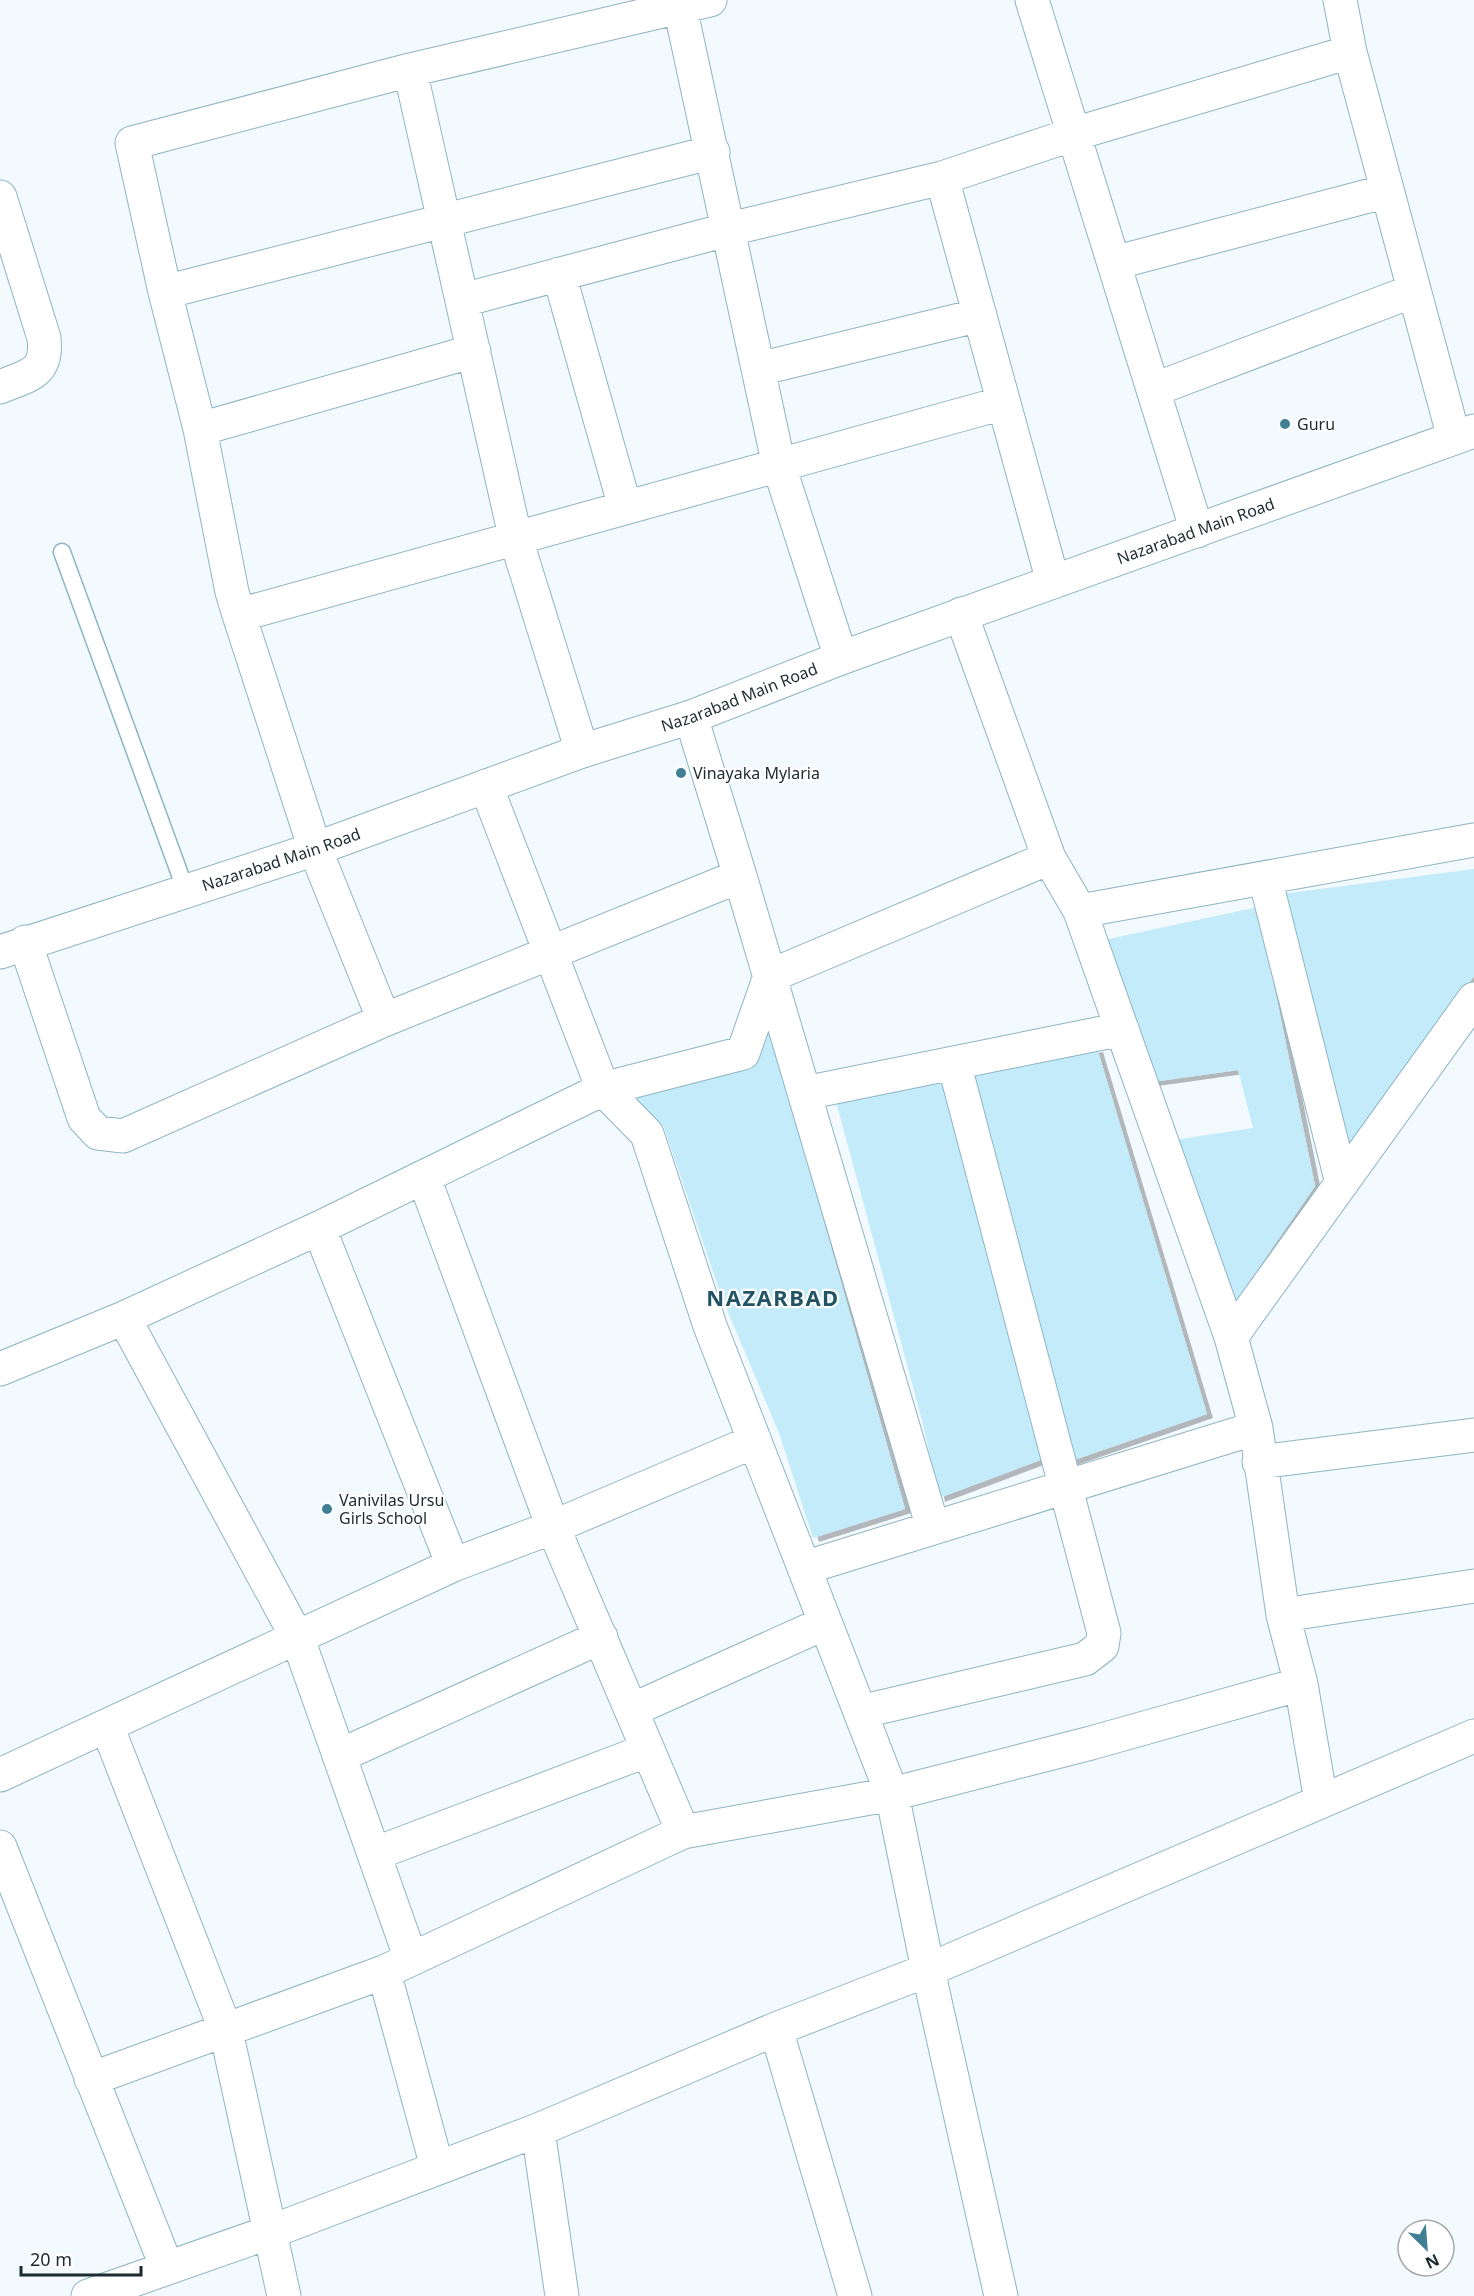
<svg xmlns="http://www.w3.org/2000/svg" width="1474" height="2296" font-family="'Noto Sans',sans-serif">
	<defs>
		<filter id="shadow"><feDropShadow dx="6" dy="4" stdDeviation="0" flood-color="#0004"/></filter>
	</defs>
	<rect width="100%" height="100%" fill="#f2fafd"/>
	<path fill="#c4ebf9" filter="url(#shadow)" d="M1474 869V976L1349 1152 1274 895Z
		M1258 907 1315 1186 1231 1308 1174 1140 1253 1128 1238 1070 1152 1082 1104 940Z
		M770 1031 905 1509 813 1538 779 1433 722 1298 663 1125 629 1095 751 1068Z
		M1097 1048 1207 1414 1071 1461 968 1072Z
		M941 1079 1043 1459 939 1498 923 1424 835 1098Z"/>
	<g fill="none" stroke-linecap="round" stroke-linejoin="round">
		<g stroke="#8fb4c2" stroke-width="19">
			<path id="lane" d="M62 552 186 891"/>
		</g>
		<g stroke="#8fb4c2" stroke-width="35">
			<path id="street" d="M1032 0 1197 531
				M680 7 779 466 841 658
				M1350 52 1454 438
				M410 70 515 536 582 751
				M942 178 1053 582
				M0 197 44 338C48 374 29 375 0 387
				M1114 263 1387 191
				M559 274 625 507
				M165 292 713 152
				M463 300 730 229 942 178 1074 134 1350 52 1340 0
				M474 351 200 429 165 292 132 143 410 70 710 0
				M759 369 980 315
				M1153 390 1413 291
				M200 429 232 592 239 615 315 849 384 1020
				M961 614 1049 858 1080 911 1231 1337 1256 1428 1283 1615 1301 1684 1321 1801
				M239 615 1003 403
				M691 717 740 876
				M486 786 603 1089 647 1134 710 1326 892 1794 928 1970 1001 2296
				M1265 878 1342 1183
				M1080 911 1474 840
				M25 942 84 1118 98 1133 123 1136 384 1020 740 876 933 1528
				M805 1093 1122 1029
				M424 1178 553 1527 683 1832
				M319 1228 453 1565
				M124 1318 298 1639 411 1959
				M1231 1337 1474 999
				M0 1369 124 1318 319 1228 603 1089 743 1053 770 976 1049 858
				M1259 1462 1474 1435
				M804 1568 1256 1428
				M1283 1615 1474 1586
				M632 1710 825 1623
				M860 1712 1085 1659 1102 1646 1104 1633 954 1063
				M107 1726 226 2031 284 2296
				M339 1756 601 1637
				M0 1775 453 1565 553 1527 755 1441
				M0 1847 167 2268
				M374 1854 648 1750
				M384 1972 437 2167
				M776 2029 855 2296
				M91 2079 384 1972 683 1832 892 1794 1091 1743 1301 1684
				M538 2130 562 2296
				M88 2296 270 2232 538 2130 776 2029 928 1970 1474 1736"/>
		</g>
		<g stroke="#8fb4c2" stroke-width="35">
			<g id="primary">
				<path id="s1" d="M0 952 315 849 582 751 691 717 841 658 1474 431"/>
			</g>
		</g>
		<use href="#lane" stroke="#fff" stroke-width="16"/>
		<use href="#street" stroke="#fff" stroke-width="33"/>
		<use href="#primary" stroke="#fff" stroke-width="33"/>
	</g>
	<g fill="#417f94" stroke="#fff" stroke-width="2">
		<circle cx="1285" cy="424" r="6"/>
		<circle cx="681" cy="773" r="6"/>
		<circle cx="327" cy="1509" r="6"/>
	</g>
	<g text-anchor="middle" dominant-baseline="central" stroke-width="4.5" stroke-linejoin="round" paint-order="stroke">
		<g font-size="16" fill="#1c2b30" stroke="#fff" text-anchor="start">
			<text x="1297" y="424">Guru</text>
			<text x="693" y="773">Vinayaka Mylaria</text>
			<text x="339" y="1500">Vanivilas Ursu<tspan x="339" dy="18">Girls School</tspan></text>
		</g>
		<g font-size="16" fill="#1c2b30" stroke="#fff">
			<text stroke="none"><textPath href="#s1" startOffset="1268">Nazarabad Main Road</textPath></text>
			<text stroke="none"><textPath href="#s1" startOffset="782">Nazarabad Main Road</textPath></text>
			<text stroke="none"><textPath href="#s1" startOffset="296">Nazarabad Main Road</textPath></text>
		</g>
		<g font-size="22" font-weight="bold" letter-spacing="1.5" fill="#225465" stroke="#fff">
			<text x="773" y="1297">NAZARBAD</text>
		</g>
	</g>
	<g transform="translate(1426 2248) rotate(155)"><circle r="28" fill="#ffffff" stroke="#a4aaac" stroke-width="1.5"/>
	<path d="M0-4.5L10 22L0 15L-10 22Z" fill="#417f94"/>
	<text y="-9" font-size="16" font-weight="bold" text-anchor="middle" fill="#1c2b30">N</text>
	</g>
	<path d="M21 2266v9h120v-9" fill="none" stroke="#1c2b30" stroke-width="3"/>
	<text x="30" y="2266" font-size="18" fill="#1c2b30" stroke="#ffffff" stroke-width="4.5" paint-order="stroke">20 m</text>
</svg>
